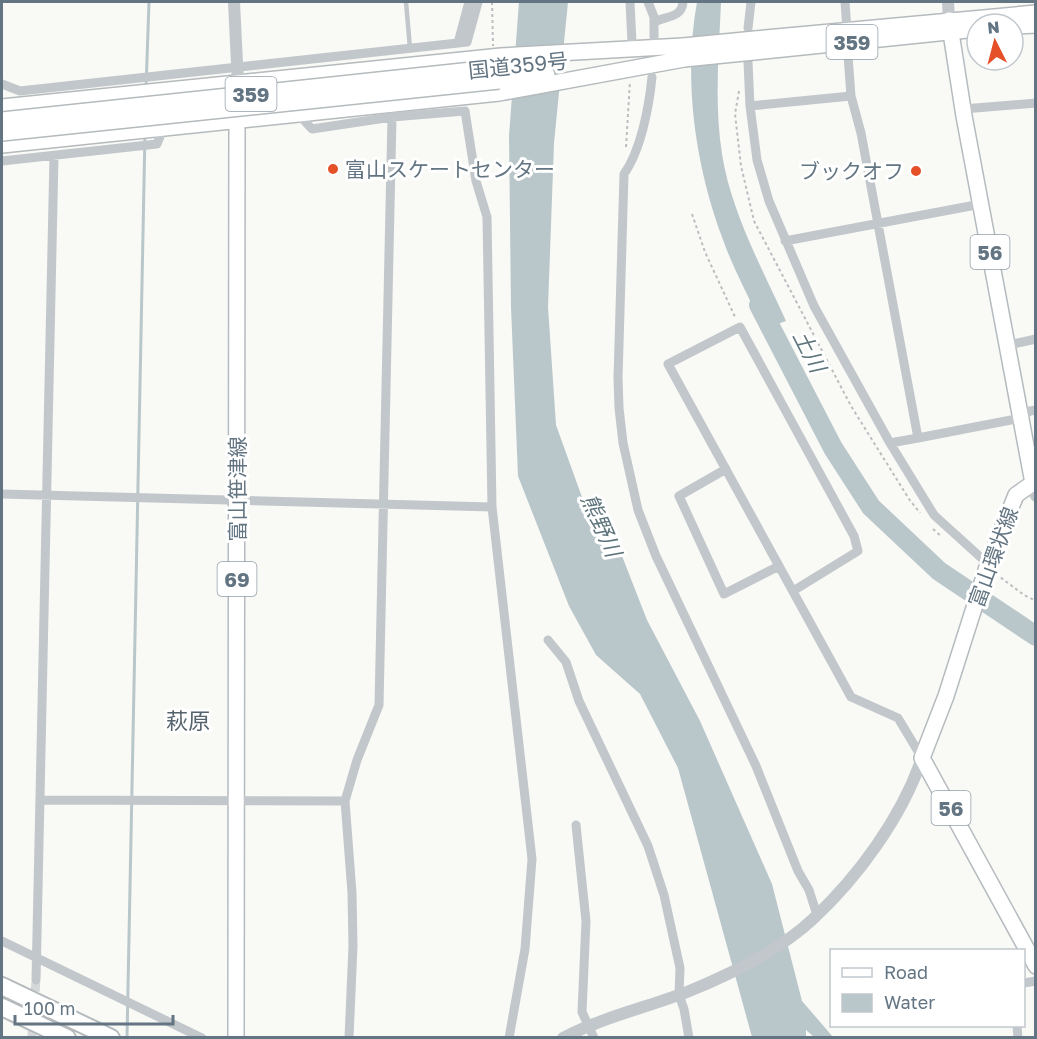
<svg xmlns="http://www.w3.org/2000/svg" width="1037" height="1039" font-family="'Golos Text','Noto Sans JP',sans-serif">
	<rect width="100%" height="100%" fill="#f9f9f6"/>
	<path fill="#b9c6ca" d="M519 2H568L554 143 548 307 556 425 592 525 622 556 647 620 700 721 772 884 802 1001 833 1037H814L806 1030V1037H752L678 768 640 694 596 655 569 606 518 476 511 307 509 136Z
		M697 2H721C719 52 714 103 722 154 731 212 762 268 786 321L764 329C750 299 733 269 722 237 695 164 683 79 697 2Z"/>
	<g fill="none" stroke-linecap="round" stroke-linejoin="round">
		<path stroke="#b9c6ca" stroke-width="3" d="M146 88 149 2
			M127 1038 145 133"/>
		<path stroke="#b9c6ca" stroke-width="20" d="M759 305 833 448 871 507 939 571 1036 636"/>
		<path stroke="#d4d8d9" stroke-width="9" stroke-dasharray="9 4.5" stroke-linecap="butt" d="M34 1005 36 980
			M32 1038 33 1019"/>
		<g stroke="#b5bbbf" stroke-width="18">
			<path id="primary" d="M949 20 964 116 1033 483 1016 495 988 564 946 696 922 758 1036 966
				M236 1038 237 108"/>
		</g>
		<g stroke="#b5babd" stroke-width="18">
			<path id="trunk" d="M1013 26 1036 25
				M755 39 1036 13
				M754 52 977 29
				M499 81 547 75
				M2 107 501 56 683 46
				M2 145 499 93 684 59"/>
		</g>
		<g stroke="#b5babd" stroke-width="20">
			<path id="motorway" d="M2 986 111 1038
				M2 1007 67 1038"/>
		</g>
		<path stroke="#babec1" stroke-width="2" stroke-dasharray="3 3" stroke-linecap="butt" d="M492 2 493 46
			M739 91 735 114 741 166 754 221 851 406 909 499 920 513
			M626 147 630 81
			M692 214 705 252 736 319
			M933 529 942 537
			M996 574 1024 595 1036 601"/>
		<path stroke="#c2c7cb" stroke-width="4.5" d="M406 2 410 48"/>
		<path stroke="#c2c7cb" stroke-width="9" d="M630 2 632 43
			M648 2 654 17V37
			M845 2 847 30
			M654 22C666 16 682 18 683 2
			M748 28 751 2
			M847 42 851 96 861 133 918 438 1021 418 1030 411 1036 410
			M458 43 469 2
			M748 62 750 106 757 160 769 201 814 306 890 443 934 515 988 564
			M652 77C649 107 641 150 624 174L618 378 619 408 623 443 638 510 656 556 756 766 798 871 809 890 817 915
			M2 84 20 91 467 42 478 2
			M750 106 851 96
			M963 109 1036 103
			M298 114 312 129 392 117 465 111 476 181 487 217 492 507 532 859 525 949 509 1038
			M2 161 157 144 163 129
			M785 241 981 204
			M1008 345 1036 339
			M890 443 918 438
			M726 469 679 496 724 594 779 566
			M2 494 492 507
			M793 591 858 551 854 536 740 327 668 364 851 697 898 718 922 758
			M548 640 566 662 579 701 648 846 664 895 680 968 679 995 684 1009 689 1038
			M40 800 345 801
			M576 825 586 921 582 1012 594 1038
			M2 941 202 1038
			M36 980 54 156
			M1024 983 1036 981
			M1017 1026 1018 1038
			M349 1038 353 946 352 893 345 801 357 760 379 705 392 117"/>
		<path stroke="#c2c7cb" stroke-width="12" d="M234 2 238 84
			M948 2 949 20
			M1033 483 1036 496
			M563 1038C603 1017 645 1008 687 992 729 975 779 951 813 919 858 877 902 817 922 758"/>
		<use href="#primary" stroke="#fff" stroke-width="15"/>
		<use href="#trunk" stroke="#fff" stroke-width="15"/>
		<use href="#motorway" stroke="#fff" stroke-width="16"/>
		<g stroke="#b5babd" stroke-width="18" stroke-linecap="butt">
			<path id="trunk-bridge" d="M683 46 755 39
				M684 59 754 52
				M2 120 500 67
				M2 133 499 81"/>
		</g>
		<use href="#trunk-bridge" stroke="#fff" stroke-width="15"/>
	</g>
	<g fill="#e65029" stroke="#fff" stroke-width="2">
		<circle cx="333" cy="169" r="6"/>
		<circle cx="916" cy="171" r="6"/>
	</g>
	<g text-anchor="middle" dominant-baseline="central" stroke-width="6" stroke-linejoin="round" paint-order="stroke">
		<g fill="#fff" stroke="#929ea8" stroke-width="1.5">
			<rect x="826.5" y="25" width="51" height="34" rx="4.5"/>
			<rect x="225.5" y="77" width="51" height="34" rx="4.5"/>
			<rect x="970.5" y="235" width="39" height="34" rx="4.5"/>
			<rect x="217.5" y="562" width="39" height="34" rx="4.5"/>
			<rect x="931.5" y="791" width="39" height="34" rx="4.5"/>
		</g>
		<g font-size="20" font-weight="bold" fill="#637582">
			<text x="852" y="42">359</text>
			<text x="251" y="94">359</text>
			<text x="990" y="252">56</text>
			<text x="237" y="579">69</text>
			<text x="951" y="808">56</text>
		</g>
		<g font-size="21" fill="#637582" stroke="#fff">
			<text transform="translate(518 65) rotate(-6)">国道359号</text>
			<text transform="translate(237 489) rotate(-90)">富山笹津線</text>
			<text transform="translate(993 557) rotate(-70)">富山環状線</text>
		</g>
		<g font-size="21" fill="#637582" stroke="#fff" text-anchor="start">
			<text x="345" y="169">富山スケートセンター</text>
			<text x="904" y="171" text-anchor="end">ブックオフ</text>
		</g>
		<g font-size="22" font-style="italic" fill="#5e757c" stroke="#fff">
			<text transform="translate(810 351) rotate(63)">土川</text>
			<text transform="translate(602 525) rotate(66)">熊野川</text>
		</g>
		<g font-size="22" fill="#55636d" stroke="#fff">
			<text x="188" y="720">萩原</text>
		</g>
	</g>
	<rect width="1037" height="1039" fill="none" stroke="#637582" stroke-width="6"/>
	<rect x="830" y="949" width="195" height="78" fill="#ffffff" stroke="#c1c8cd" stroke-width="1.5"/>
	<rect x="842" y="968" width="30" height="9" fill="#ffffff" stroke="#c1c8cd" stroke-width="1.5"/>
	<text x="884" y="979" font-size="18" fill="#637582">Road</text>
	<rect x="842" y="994" width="30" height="18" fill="#b9c6ca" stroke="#c1c8cd" stroke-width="1.5"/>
	<text x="884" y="1009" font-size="18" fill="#637582">Water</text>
	<g transform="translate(995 42) rotate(354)"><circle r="28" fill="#ffffff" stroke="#c1c8cd" stroke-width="1.5"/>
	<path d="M0-4.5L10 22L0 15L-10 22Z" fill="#e65029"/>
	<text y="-9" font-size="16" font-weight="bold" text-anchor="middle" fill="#637582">N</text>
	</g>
	<path d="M15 1015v9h158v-9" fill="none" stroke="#637582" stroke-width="3"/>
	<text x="24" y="1015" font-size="18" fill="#637582" stroke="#ffffff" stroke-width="4.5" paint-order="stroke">100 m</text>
</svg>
